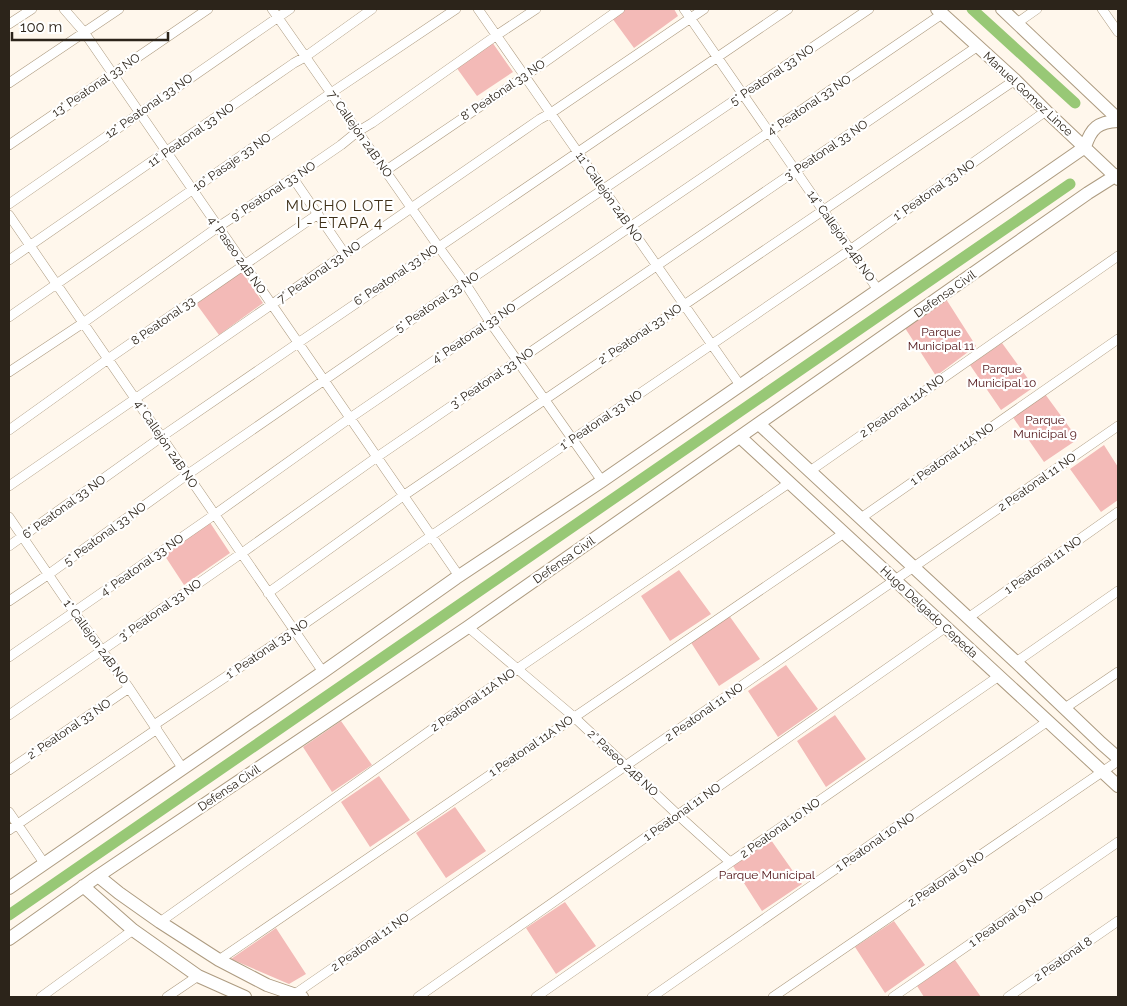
<svg xmlns="http://www.w3.org/2000/svg" width="1127" height="1006" font-family="Raleway,sans-serif">
	<rect width="100%" height="100%" fill="#fff7ec"/>
	<path fill="#f3bab7" d="M626 9H674L678 16 634 48 612 18Z
		M492 42 513 72 477 96 456 67Z
		M241 270 263 303 219 335 195 302Z
		M946 299 976 346 936 376 905 328Z
		M1002 343 1034 387 1001 410 970 365Z
		M1045 394 1078 439 1044 462 1012 416Z
		M1104 445 1118 467V500L1101 512 1070 469Z
		M209 521 230 553 184 585 163 553Z
		M679 570 711 614 670 641 641 596Z
		M728 614 760 659 719 686 690 641Z
		M786 665 818 709 778 737 748 691Z
		M835 715 866 759 826 787 797 741Z
		M341 721 372 765 332 792 303 747Z
		M379 776 410 820 370 847 341 802Z
		M455 807 486 851 446 878 416 833Z
		M771 840 802 884 762 911 733 866Z
		M565 902 596 946 556 974 526 928Z
		M894 921 925 965 885 993 855 947Z
		M276 928 306 974 289 984 231 959Z
		M955 960 981 997H924L917 986Z"/>
	<g fill="none" stroke-linecap="round" stroke-linejoin="round">
		<path stroke="#98c876" stroke-width="11" d="M972 9 1075 103
			M9 915 1070 184"/>
		<g stroke="#ad9b80" stroke-width="10">
			<path id="street" d="M64 9 84 32 459 576
				M272 9 438 246 465 283 490 322 602 481
				M478 9 740 385
				M684 9 878 290
				M1102 9 1118 32
				M1017 23 1037 9
				M9 24 32 9
				M9 83 119 9
				M9 145 208 9
				M385 171 525 76 620 9
				M293 178 345 254
				M9 204 290 9
				M9 215 323 672
				M9 260 294 63 305 57 372 9
				M9 317 192 190 331 93 456 9
				M9 372 83 323 218 227 293 178 341 145 357 132 372 123 497 35 536 9
				M9 430 108 359 318 214
				M810 471 1118 256
				M9 486 540 119 551 113 704 9
				M9 517 74 612 129 688 183 769
				M861 518 1118 339
				M9 546 167 433 298 343 788 9
				M268 593 403 496 1015 80
				M9 601 49 574 181 479 465 283 869 9
				M968 618 1118 512
				M468 627 574 717 678 815 730 862
				M9 657 214 515 350 418 942 14
				M1016 662 1118 591
				M1065 708 1118 672
				M9 715 242 553 377 457 978 46
				M154 725 294 631 431 536 850 250 1046 111
				M9 770 129 688
				M9 812 44 863
				M9 830 157 729
				M160 922 517 669 789 483
				M219 960 844 533
				M292 996 1118 426
				M41 997 133 930
				M167 997 198 976
				M418 997 946 627
				M536 997 999 676
				M652 997 1048 721
				M773 997 1118 761
				M893 997 1118 842
				M1008 997 1118 921"/>
		</g>
		<g stroke="#ad9b80" stroke-width="14">
			<path id="secondary" d="M937 9 1015 80 1046 111 1118 179
				M1002 9 1118 119
				M1085 147C1091 128 1098 122 1118 121
				M759 424 1016 662 1101 743 1118 758
				M740 437 1118 786
				M98 876 119 893 160 922 219 960 267 985 302 997
				M83 886 133 930 198 976 245 997
				M9 888 323 672 456 578 602 481 1085 147
				M9 939 98 876 468 627 1088 193 1115 176 1118 175"/>
		</g>
		<use href="#street" stroke="#fff" stroke-width="9"/>
		<use href="#secondary" stroke="#fff" stroke-width="12"/>
	</g>
	<g text-anchor="middle" dominant-baseline="central" stroke-width="4.5" stroke-linejoin="round" paint-order="stroke">
		<g font-size="12" fill="#2c241a" stroke="#fff">
			<text transform="translate(772 75) rotate(-34)">5° Peatonal 33 NO</text>
			<text transform="translate(96 85) rotate(-34)">13° Peatonal 33 NO</text>
			<text transform="translate(503 90) rotate(-34)">8° Peatonal 33 NO</text>
			<text transform="translate(1028 94) rotate(43)">Manuel Gomez Lince</text>
			<text transform="translate(809 105) rotate(-34)">4° Peatonal 33 NO</text>
			<text transform="translate(149 106) rotate(-35)">12° Peatonal 33 NO</text>
			<text transform="translate(360 134) rotate(55)">7° Callejón 24B NO</text>
			<text transform="translate(191 135) rotate(-35)">11° Peatonal 33 NO</text>
			<text transform="translate(826 150) rotate(-34)">3° Peatonal 33 NO</text>
			<text transform="translate(232 162) rotate(-35)">10° Pasaje 33 NO</text>
			<text transform="translate(934 190) rotate(-35)">1° Peatonal 33 NO</text>
			<text transform="translate(273 191) rotate(-33)">9° Peatonal 33 NO</text>
			<text transform="translate(609 197) rotate(55)">11° Callejón 24B NO</text>
			<text transform="translate(841 236) rotate(55)">14° Callejón 24B NO</text>
			<text transform="translate(237 255) rotate(55)">4° Paseo 24B NO</text>
			<text transform="translate(319 272) rotate(-35)">7° Peatonal 33 NO</text>
			<text transform="translate(396 275) rotate(-34)">6° Peatonal 33 NO</text>
			<text transform="translate(945 294) rotate(-35)">Defensa Civil</text>
			<text transform="translate(437 302) rotate(-34)">5° Peatonal 33 NO</text>
			<text transform="translate(163 321) rotate(-35)">8 Peatonal 33</text>
			<text transform="translate(474 333) rotate(-34)">4° Peatonal 33 NO</text>
			<text transform="translate(640 334) rotate(-34)">2° Peatonal 33 NO</text>
			<text transform="translate(492 378) rotate(-34)">3° Peatonal 33 NO</text>
			<text transform="translate(902 406) rotate(-35)">2 Peatonal 11A NO</text>
			<text transform="translate(601 420) rotate(-34)">1° Peatonal 33 NO</text>
			<text transform="translate(166 444) rotate(56)">4° Callejón 24B NO</text>
			<text transform="translate(952 454) rotate(-35)">1 Peatonal 11A NO</text>
			<text transform="translate(1037 482) rotate(-35)">2 Peatonal 11 NO</text>
			<text transform="translate(64 507) rotate(-36)">6° Peatonal 33 NO</text>
			<text transform="translate(105 534) rotate(-36)">5° Peatonal 33 NO</text>
			<text transform="translate(564 560) rotate(-35)">Defensa Civil</text>
			<text transform="translate(142 565) rotate(-35)">4° Peatonal 33 NO</text>
			<text transform="translate(1043 565) rotate(-35)">1 Peatonal 11 NO</text>
			<text transform="translate(160 610) rotate(-35)">3° Peatonal 33 NO</text>
			<text transform="translate(929 612) rotate(43)">Hugo Delgado Cepeda</text>
			<text transform="translate(96 642) rotate(54)">1° Callejon 24B NO</text>
			<text transform="translate(267 649) rotate(-34)">1° Peatonal 33 NO</text>
			<text transform="translate(473 700) rotate(-35)">2 Peatonal 11A NO</text>
			<text transform="translate(704 712) rotate(-35)">2 Peatonal 11 NO</text>
			<text transform="translate(69 729) rotate(-34)">2° Peatonal 33 NO</text>
			<text transform="translate(531 746) rotate(-34)">1 Peatonal 11A NO</text>
			<text transform="translate(623 763) rotate(43)">2° Paseo 24B NO</text>
			<text transform="translate(229 788) rotate(-34)">Defensa Civil</text>
			<text transform="translate(682 812) rotate(-35)">1 Peatonal 11 NO</text>
			<text transform="translate(780 828) rotate(-35)">2 Peatonal 10 NO</text>
			<text transform="translate(875 842) rotate(-35)">1 Peatonal 10 NO</text>
			<text transform="translate(946 879) rotate(-34)">2 Peatonal 9 NO</text>
			<text transform="translate(1006 919) rotate(-35)">1 Peatonal 9 NO</text>
			<text transform="translate(370 942) rotate(-35)">2 Peatonal 11 NO</text>
			<text transform="translate(1063 959) rotate(-35)">2 Peatonal 8</text>
		</g>
		<g font-size="12" fill="#4f1215" stroke="#fff">
			<text x="941" y="332">Parque<tspan x="941" dy="14">Municipal 11</tspan></text>
			<text x="1002" y="369">Parque<tspan x="1002" dy="14">Municipal 10</tspan></text>
			<text x="1045" y="420">Parque<tspan x="1045" dy="14">Municipal 9</tspan></text>
			<text x="767" y="875">Parque Municipal</text>
		</g>
		<g font-size="15" letter-spacing="1" fill="#3f3018" stroke="#fff">
			<text x="340" y="206">MUCHO LOTE<tspan x="340" dy="17">I - ETAPA 4</tspan></text>
		</g>
	</g>
	<rect width="1127" height="1006" fill="none" stroke="#2c241a" stroke-width="20"/>
	<path d="M12 32v8h156v-8" fill="none" stroke="#2c241a" stroke-width="2.5"/>
	<text x="20" y="32" font-size="15" fill="#2c241a" stroke="#ffffff" stroke-width="4" paint-order="stroke">100 m</text>
</svg>
